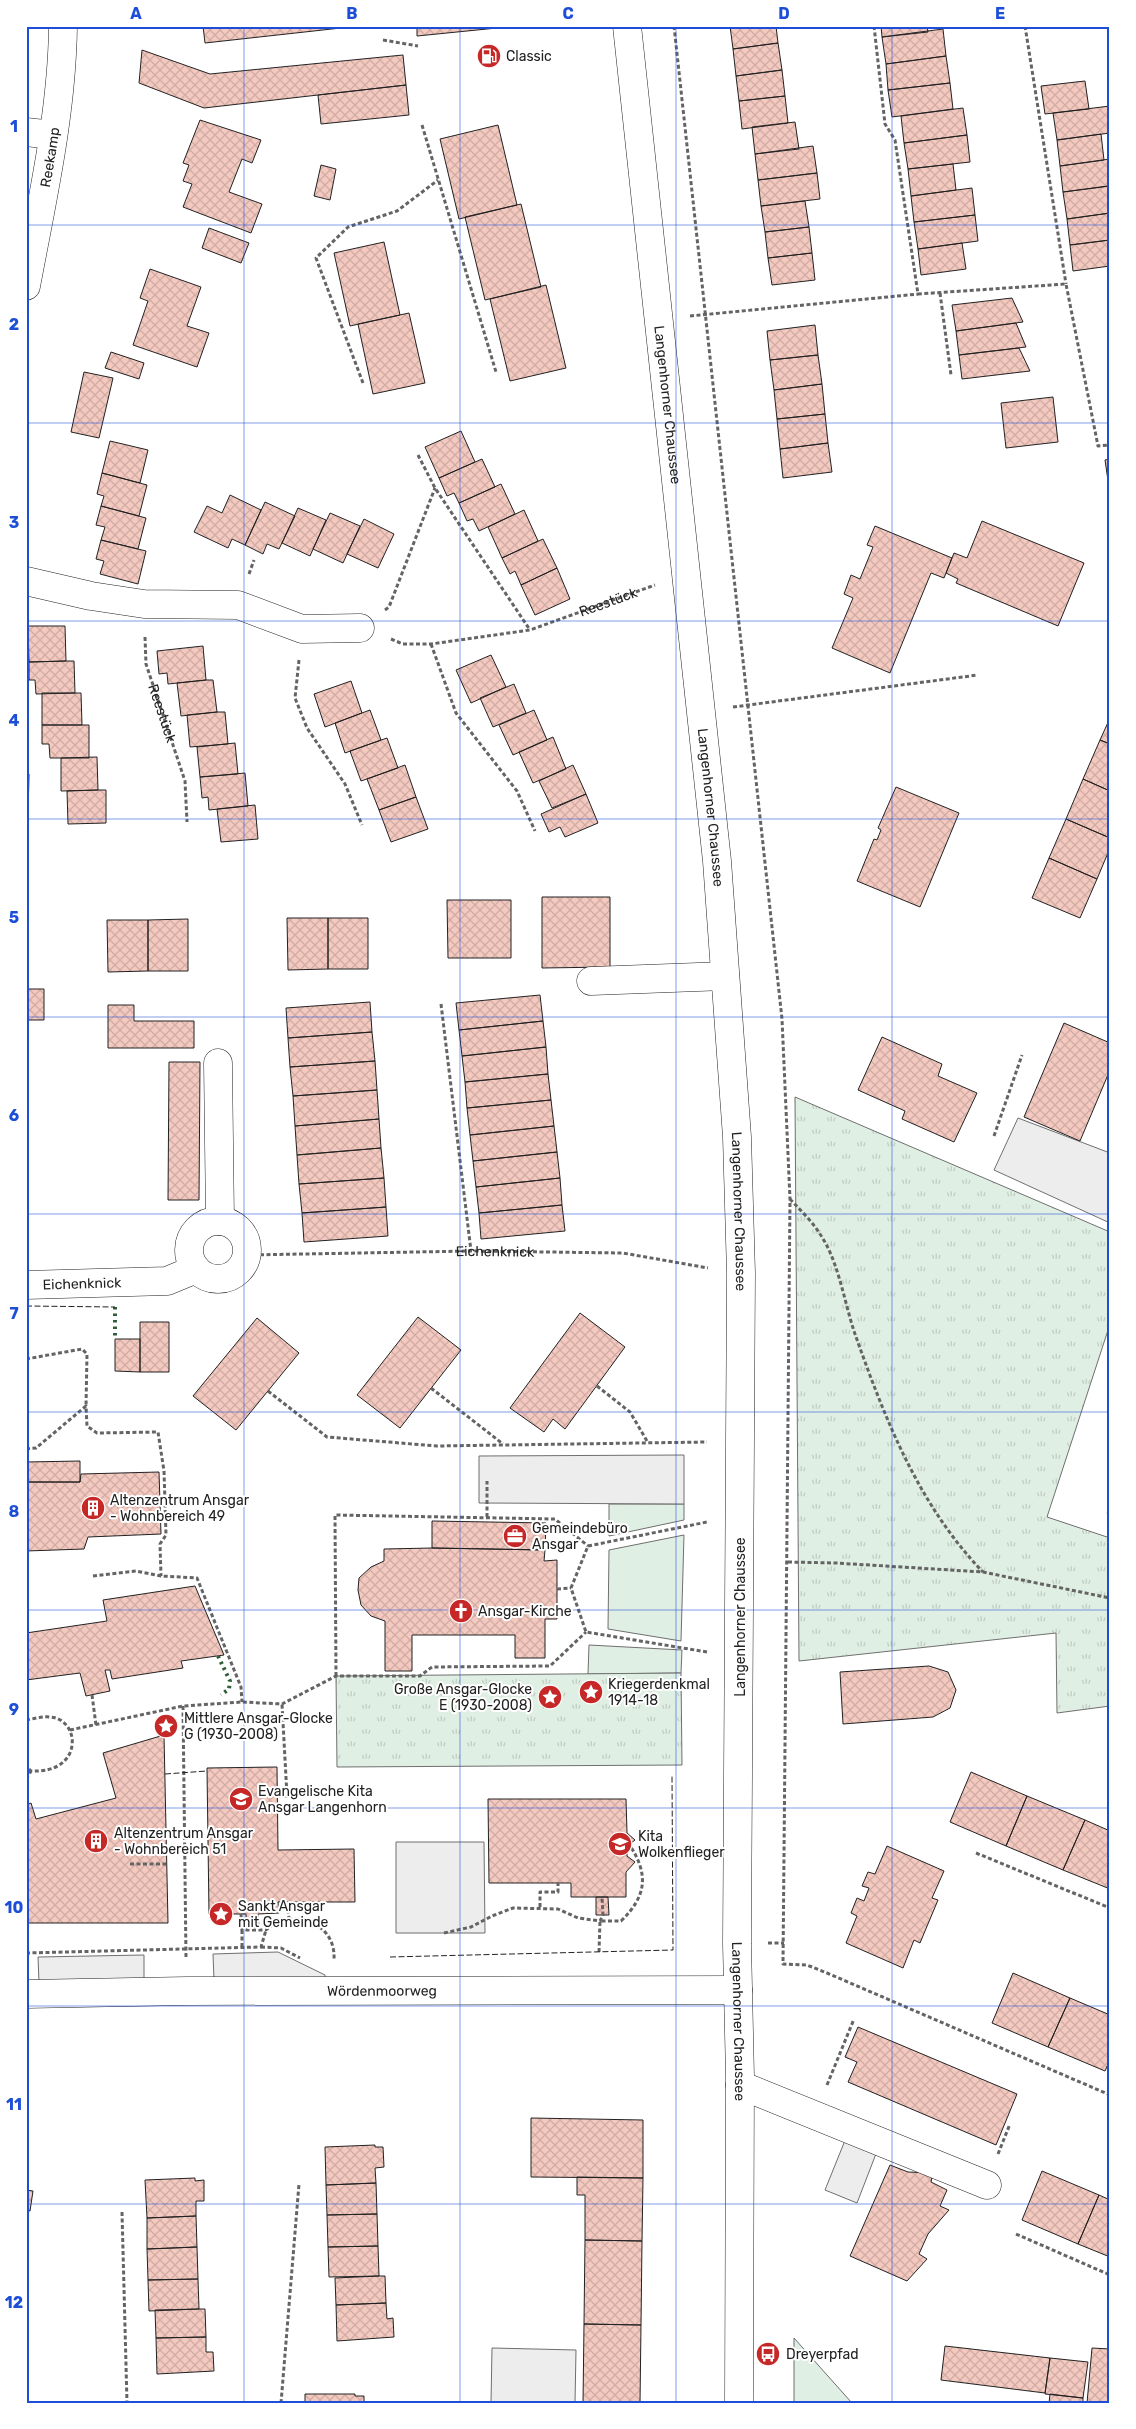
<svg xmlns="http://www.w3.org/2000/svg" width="1136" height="2429" font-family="Rubik,sans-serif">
	<defs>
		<pattern id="park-tufts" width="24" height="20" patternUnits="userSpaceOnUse" patternTransform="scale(1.25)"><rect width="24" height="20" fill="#e0efe3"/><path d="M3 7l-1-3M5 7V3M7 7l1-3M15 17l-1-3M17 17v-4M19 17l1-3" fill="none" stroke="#c0cdc2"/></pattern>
		<pattern id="building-cross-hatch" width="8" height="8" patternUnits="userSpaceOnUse" patternTransform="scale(1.25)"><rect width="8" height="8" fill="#f3c9c0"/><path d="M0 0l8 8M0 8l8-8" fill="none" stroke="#d0aca5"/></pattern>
	</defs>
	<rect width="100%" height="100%" fill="#fff"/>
	<path fill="#e0efe3" stroke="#6f6f6f" d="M609 1504H684V1520L609 1536Z
		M684 1535 681 1641 608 1629 609 1550Z
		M589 1645 682 1650 681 1673 588 1674Z
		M794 2338 852 2403H794Z"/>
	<path fill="url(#park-tufts)" stroke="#6f6f6f" d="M795 1097 1110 1232V1324L1047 1517 1110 1538V1706L1057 1713 1056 1633 799 1661Z
		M681 1673 682 1765 337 1767 336 1676Z"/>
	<path fill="#ededed" stroke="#6f6f6f" d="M1018 1118 1110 1153V1223L994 1170Z
		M684 1455V1504L479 1503V1456Z
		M396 1842H484L485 1933H396Z
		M278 1952 325 1975V1980H214L213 1954Z
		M144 1955V1980L39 1982 38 1957Z
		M848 2133 879 2146 857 2203 825 2190Z
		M492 2348 576 2350 575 2403H491Z"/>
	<path fill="url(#building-cross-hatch)" stroke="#222" d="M203 26H359L205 43Z
		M417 26H517L417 36Z
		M730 26H776L778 43 733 49Z
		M881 26H927L928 32 882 37Z
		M943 29 946 56 886 64 882 37Z
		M778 43 782 70 736 76 733 49Z
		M142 50 210 74 403 55 406 85 204 108 139 83Z
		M946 56 950 83 888 90 886 64Z
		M782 70 785 96 739 101 736 76Z
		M1085 81 1089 109 1045 114 1041 86Z
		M950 83 953 109 892 117 888 90Z
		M406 85 409 115 321 124 318 95Z
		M785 96 788 123 742 129 739 101Z
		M1110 106V133L1057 140 1053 113Z
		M963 108 967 135 904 143 901 116Z
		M200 120 261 140 252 163 242 159 229 192 262 204 251 233 183 207 192 184 183 181 189 165 183 163Z
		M795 122 799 149 755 154 752 127Z
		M498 125 517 205 459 219 440 139Z
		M1101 134 1104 160 1060 166 1057 140Z
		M967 135 970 162 908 169 904 143Z
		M813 146 817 173 758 180 755 154Z
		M1110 159V186L1063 192 1060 166Z
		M953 164 956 190 911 196 908 169Z
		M321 165 336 169 330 200 314 196Z
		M817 173 820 199 761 206 758 180Z
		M1108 186 1110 213 1067 219 1063 192Z
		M972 188 975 215 914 222 911 196Z
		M805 201 809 227 765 232 761 206Z
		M521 204 541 287 485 300 465 217Z
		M1110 213V240L1070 245 1067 219Z
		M975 215 978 241 918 249 914 222Z
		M809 227 812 253 768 258 765 232Z
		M209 228 249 243 241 263 202 248Z
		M1110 240V266L1073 271 1070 245Z
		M384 242 400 315 350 326 334 253Z
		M962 243 966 269 921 275 918 249Z
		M812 253 815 280 772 285 768 258Z
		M150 269 201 287 187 326 209 333 197 367 133 345 148 301 140 298Z
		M546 285 566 368 510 381 490 299Z
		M1012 298 1023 322 956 331 952 305Z
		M409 313 425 383 373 394 358 324Z
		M1016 323 1026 347 959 355 956 331Z
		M815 325 818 355 770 360 767 331Z
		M1019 348 1030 371 962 379 959 355Z
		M111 352 144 363 139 379 105 368Z
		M818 355 822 384 774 390 770 360Z
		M84 372 113 378 99 438 71 432Z
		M822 384 825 414 777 419 774 390Z
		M1053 397 1058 442 1006 448 1001 403Z
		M825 414 828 443 780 449 777 419Z
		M461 431 475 462 439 478 425 447Z
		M110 441 148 450 140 483 102 473Z
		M828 443 832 472 783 478 780 449Z
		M482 459 495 487 459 503 454 493 447 496 439 478Z
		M1110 459V494L1105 460Z
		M102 473 147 485 139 516 101 506 104 496 97 494Z
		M501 484 515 514 479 531 473 519 467 521 459 503Z
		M230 495 261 510 245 545 232 539 228 548 194 532 207 506 222 513Z
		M265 502 295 516 279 549 267 544 263 554 245 545Z
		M101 506 146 518 138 549 101 540 105 527 96 525Z
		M298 508 326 520 310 556 282 543Z
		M524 510 538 541 502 558 488 527Z
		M330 513 360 526 343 563 313 549Z
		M364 519 394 534 378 568 347 554Z
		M982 521 1084 563 1058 626 956 583 958 579 946 573 954 553 967 558Z
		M875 526 952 558 944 578 931 573 890 673 832 648 853 598 844 594 851 575 860 579 873 547 867 545Z
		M543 539 557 568 521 585 515 571 510 574 502 558Z
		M101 540 146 551 138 584 100 574 104 561 96 559Z
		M557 568 570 599 535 615 521 585Z
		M28 626H65L66 661 29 662Z
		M203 646 206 680 168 684 167 673 159 674 157 651Z
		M491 655 506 687 471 703 456 670Z
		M66 661H74L75 693 36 694 35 680H29V662Z
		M206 680H213L217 712 181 716 177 683Z
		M351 681 362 713 325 727 314 694Z
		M514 684 526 713 493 727 480 698Z
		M42 693H81L82 725H42Z
		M370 710 381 740 345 753 335 723Z
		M534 710 547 740 513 755 499 725Z
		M217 712H225L228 744 190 747 187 715Z
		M1110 718V744L1100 740Z
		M42 725H89V758H50L49 744H42Z
		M553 737 566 769 533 783 519 752Z
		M387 738 398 768 361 781 350 751Z
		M1100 740 1110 744V791L1083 779Z
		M235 743 238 774 200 777 197 747Z
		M97 757 98 790 61 791V758Z
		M405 765 416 797 379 810 367 779Z
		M573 765 586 794 552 808 539 781Z
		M245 773 248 806 209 810 208 797 202 798 200 777Z
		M26 774H29L27 856H26Z
		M1083 779 1110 791V838L1066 819Z
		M896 787 959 813 920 907 857 881 874 839 877 840 881 830 878 828Z
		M98 790H106V823L68 824 67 791Z
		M586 794 598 823 565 837 560 827 549 832 541 814Z
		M416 797 428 829 391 842 379 810Z
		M255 805 258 839 221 842 217 809Z
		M1066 819 1110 838V848L1097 879 1049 858Z
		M1049 858 1097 879 1080 918 1032 898Z
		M542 897H610V967L542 968Z
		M447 900H511V958H448Z
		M287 918H328V969L288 970Z
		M328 918H368V969H328Z
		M188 919V971H148V920Z
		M107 920H148V971L108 972Z
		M26 989H44V1020H26Z
		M540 995 543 1021 459 1030 456 1003Z
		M370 1002 372 1032 288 1038 286 1008Z
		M108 1005H134V1021H194V1048H108Z
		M543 1021 546 1047 462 1056 459 1030Z
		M1064 1023 1110 1043V1070L1080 1141 1024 1117Z
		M372 1032 375 1061 290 1067 288 1038Z
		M882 1037 942 1064 938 1076 977 1093 954 1142 902 1119 905 1111 858 1090Z
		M546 1047 548 1074 465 1082 462 1056Z
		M375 1061 377 1090 293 1096 290 1067Z
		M169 1062H200L199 1200H168Z
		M548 1074 551 1100 467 1108 465 1082Z
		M377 1090 379 1119 295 1126 293 1096Z
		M551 1100 554 1126 470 1135 467 1108Z
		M379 1119 381 1148 297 1155 295 1126Z
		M554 1126 557 1152 473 1161 470 1135Z
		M381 1148 384 1178 299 1184 297 1155Z
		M557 1152 560 1178 476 1187 473 1161Z
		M384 1178 386 1207 302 1213 299 1184Z
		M560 1178 562 1205 479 1213 476 1187Z
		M562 1205 565 1231 481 1239 479 1213Z
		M386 1207 388 1236 304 1242 302 1213Z
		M580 1313 625 1347 565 1429 553 1419 544 1432 510 1408Z
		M418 1317 461 1350 400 1428 357 1395Z
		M257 1318 299 1353 236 1430 193 1396Z
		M140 1322H169V1372H140Z
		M115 1339H140V1372L115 1371Z
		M80 1461V1482H26V1462Z
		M159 1472 161 1534 88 1537 84 1549 26 1551V1482H80L81 1474Z
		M432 1521 546 1523 545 1550 432 1548Z
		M432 1548 545 1550 544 1561 557 1560V1619H545V1658H515V1635H412V1671H385V1621L371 1616 361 1605 358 1590 359 1578 371 1567 384 1561V1549Z
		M195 1586 224 1655 181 1661 183 1668 112 1679 110 1670H105L110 1691 86 1696 80 1673 26 1680V1633L107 1621 103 1600Z
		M929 1666 948 1672 956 1690 950 1708 933 1717 843 1724 840 1672Z
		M164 1735 168 1923H26V1805L31 1803 36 1819 116 1798 103 1753Z
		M277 1767 278 1850 354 1849 355 1902H278L279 1913 258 1914 259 1927 246 1928V1914H209L207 1768Z
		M971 1772 1027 1796 1006 1846 950 1822Z
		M1027 1796 1085 1820 1063 1870 1006 1846Z
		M488 1799H626L627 1833 635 1840 627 1846V1856L635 1862 626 1872V1897H571V1883H489Z
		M1085 1820 1110 1831V1889L1063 1870Z
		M887 1846 944 1871 932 1898 938 1900 920 1943 914 1940 903 1968 846 1943 857 1916 851 1913 857 1898 864 1901 869 1888 862 1886 868 1872 875 1874Z
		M596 1897H608L609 1915H596Z
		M1013 1973 1070 1998 1048 2047 992 2023Z
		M1070 1998 1110 2015V2060L1105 2071 1048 2047Z
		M858 2027 1017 2094 996 2145 848 2082 857 2062 845 2057Z
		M531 2118 643 2120V2178L531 2177Z
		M375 2145V2147H383L384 2167 375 2168 376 2183 326 2185 325 2147Z
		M890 2165 908 2172 933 2173 931 2182 947 2190 940 2206 949 2210 928 2234 919 2254 927 2259 907 2281 850 2256Z
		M1042 2171 1099 2195 1078 2244 1022 2220Z
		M577 2177 643 2178 642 2241 585 2240V2195H577Z
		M195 2178V2181L204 2180V2201H196V2216L147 2218 145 2180Z
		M376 2183 377 2214 327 2215 326 2185Z
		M26 2190 33 2191 30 2211 26 2210Z
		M1099 2195 1110 2200V2257L1078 2244Z
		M377 2214 378 2246 328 2247 327 2215Z
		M196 2216 197 2247 147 2249V2218Z
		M585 2240 642 2241 641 2325 584 2324Z
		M378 2246 379 2276 329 2277 328 2247Z
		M197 2247 198 2279 148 2280 147 2249Z
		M379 2276H385L386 2303 336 2305 335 2278Z
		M198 2279 199 2309 149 2311 148 2280Z
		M386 2303 387 2319 393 2318 394 2337 337 2341 336 2305Z
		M199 2309H205L206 2337 156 2338 155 2310Z
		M584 2324 641 2325 640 2403H583Z
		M206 2337V2352H213L214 2371 157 2374 156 2338Z
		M945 2346 1050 2358 1045 2393 941 2380Z
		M1092 2348 1110 2349V2403H1087Z
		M1050 2358 1088 2362 1083 2398 1045 2394Z
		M305 2394H355V2396H364V2403H305Z
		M1050 2394 1083 2398V2403H1049Z"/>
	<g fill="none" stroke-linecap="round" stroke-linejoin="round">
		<g stroke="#222" stroke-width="29">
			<g id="minor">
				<path d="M26 132 53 135"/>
				<path id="s4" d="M26 286C42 201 62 113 63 26"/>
				<path d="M26 581 91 596 144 604 238 605 302 629 360 628"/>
				<path d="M591 981 725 976"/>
				<path d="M218 1063 220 1221"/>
				<circle cx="218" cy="1250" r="29"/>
				<path id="s5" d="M26 1285 167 1281 196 1269"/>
				<path id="s6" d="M26 1994 187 1991 738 1990"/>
				<path d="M740 2085 987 2185"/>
			</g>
		</g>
		<g stroke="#222" stroke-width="29">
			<g id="major">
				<path id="s7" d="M627 26 717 861 737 1137 741 1273 737 1944 740 2077 739 2403"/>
			</g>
		</g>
		<g stroke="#646464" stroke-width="3" stroke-dasharray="4 2.5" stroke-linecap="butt">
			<path d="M674 26 782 1019 790 1199 783 1964 807 1965 827 1973 1110 2095"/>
			<path d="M874 26 885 124 895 140 918 294 1066 284 1098 446 1110 445"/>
			<path d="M1025 26 1066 284"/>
			<path d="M383 40 418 46"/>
			<path d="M422 125 496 372"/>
			<path d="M940 293 951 375"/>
			<path d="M690 316 918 294"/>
			<path d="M363 383 316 258 348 227 397 211 438 180"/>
			<path d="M418 455 435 488 530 630"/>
			<path d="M249 574 254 560"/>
			<path d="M385 610 389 607 435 488"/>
			<path id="s1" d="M145 637 146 664 185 781 187 822"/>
			<path id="s2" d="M391 639 403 644H431L530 630 655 585"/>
			<path d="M431 644 456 713 517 791 535 831"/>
			<path d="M299 660 295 698 307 728 345 784 362 825"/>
			<path d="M733 707 978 675"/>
			<path d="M441 1004 471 1251"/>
			<path d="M994 1136 1022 1055"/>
			<path d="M790 1199C800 1210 812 1221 820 1234 839 1262 844 1302 855 1334 885 1419 919 1506 983 1572"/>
			<path id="s3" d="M247 1255 471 1251 623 1253 708 1268"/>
			<path d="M26 1359 82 1349 87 1354 86 1406"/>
			<path d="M597 1386 630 1412 647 1441"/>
			<path d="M431 1388 503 1444"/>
			<path d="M268 1391 327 1437 437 1446 707 1442"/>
			<path d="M26 1449 36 1448 86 1406 87 1426 97 1433 158 1432 164 1471 166 1535 160 1544 161 1576"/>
			<path d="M1108 1514 1110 1508"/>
			<path d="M487 1517V1481"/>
			<path d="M788 1562 836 1563 983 1572 1110 1598"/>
			<path d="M93 1576 136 1571 161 1576 197 1578 241 1687 242 1702"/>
			<path d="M557 1589 571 1588"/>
			<path d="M707 1652 586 1632 571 1588 588 1546 707 1522"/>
			<path d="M336 1676 335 1515 555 1519 588 1546"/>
			<path d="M92 1695 96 1725"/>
			<path d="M183 1706 186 1958"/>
			<path d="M26 1720C34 1719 42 1716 50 1717 81 1719 84 1774 31 1771L26 1766"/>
			<path d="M70 1730 183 1706 242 1702 282 1704 336 1676H420L432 1667 550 1666 586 1632"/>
			<path d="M26 1779 31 1771"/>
			<path d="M277 1796H287L282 1704"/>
			<path d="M976 1853 1110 1908"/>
			<path d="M130 1864H166"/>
			<path d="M287 1903 289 1918"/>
			<path d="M540 1907V1892H558V1883"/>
			<path d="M241 1914 242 1930H266C292 1907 336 1922 334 1959"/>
			<path d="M444 1933 471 1927 492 1916 513 1908 558 1909 578 1918 600 1921 603 1915 602 1897"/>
			<path d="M768 1943H784"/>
			<path d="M242 1947V1930"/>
			<path d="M261 1947 281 1948 300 1958"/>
			<path d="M599 1952 600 1921H621C647 1896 649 1874 629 1844"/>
			<path d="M26 1953 261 1947 266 1930"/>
			<path d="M827 2085 854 2019"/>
			<path d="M998 2154 1010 2124"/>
			<path d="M122 2212 127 2403"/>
			<path d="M1016 2234 1110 2275"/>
			<path d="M281 2403 299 2184"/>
		</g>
		<use href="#minor" stroke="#fff" stroke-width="28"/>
		<use href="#major" stroke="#fff" stroke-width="28"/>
		<path stroke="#2f5e38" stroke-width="4" stroke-dasharray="2.5 4" stroke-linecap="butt" d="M115 1307V1339
			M218 1656 230 1681 229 1689 221 1695"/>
		<path stroke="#222" stroke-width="1" stroke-dasharray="6 2.5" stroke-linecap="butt" d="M26 1306 115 1307
			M165 1774 207 1771
			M390 1957 673 1950 672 1775"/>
	</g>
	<path fill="none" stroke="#1d4ed8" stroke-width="1" stroke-opacity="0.55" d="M244 26V2403M460 26V2403M676 26V2403M892 26V2403M26 225H1110M26 423H1110M26 621H1110M26 819H1110M26 1017H1110M26 1214H1110M26 1412H1110M26 1610H1110M26 1808H1110M26 2006H1110M26 2204H1110"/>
	<defs>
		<g id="fuel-disc" transform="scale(1.25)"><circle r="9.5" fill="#c62828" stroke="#fff"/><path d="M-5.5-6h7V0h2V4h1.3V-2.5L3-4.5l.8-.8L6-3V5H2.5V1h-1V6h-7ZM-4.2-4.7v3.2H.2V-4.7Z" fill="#fff"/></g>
		<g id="building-disc" transform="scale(1.25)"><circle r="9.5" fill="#c62828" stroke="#fff"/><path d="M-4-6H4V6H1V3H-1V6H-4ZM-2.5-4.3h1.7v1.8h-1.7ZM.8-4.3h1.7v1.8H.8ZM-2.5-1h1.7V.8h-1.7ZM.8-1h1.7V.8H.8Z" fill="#fff"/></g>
		<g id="office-disc" transform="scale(1.25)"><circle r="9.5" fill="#c62828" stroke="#fff"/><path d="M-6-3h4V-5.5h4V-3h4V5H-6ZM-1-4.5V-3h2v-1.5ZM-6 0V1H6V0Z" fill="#fff"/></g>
		<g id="church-disc" transform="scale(1.25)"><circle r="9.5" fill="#c62828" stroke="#fff"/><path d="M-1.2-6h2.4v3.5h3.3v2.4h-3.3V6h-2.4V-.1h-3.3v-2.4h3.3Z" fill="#fff"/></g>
		<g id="sight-disc" transform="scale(1.25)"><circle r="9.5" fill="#c62828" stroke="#fff"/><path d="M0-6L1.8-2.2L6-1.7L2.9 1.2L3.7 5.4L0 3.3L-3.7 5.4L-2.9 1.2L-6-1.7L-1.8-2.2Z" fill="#fff"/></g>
		<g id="school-disc" transform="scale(1.25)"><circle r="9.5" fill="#c62828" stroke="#fff"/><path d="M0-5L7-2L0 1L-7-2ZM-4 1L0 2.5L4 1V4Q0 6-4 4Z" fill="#fff"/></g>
		<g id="bus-disc" transform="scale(1.25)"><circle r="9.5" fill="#c62828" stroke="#fff"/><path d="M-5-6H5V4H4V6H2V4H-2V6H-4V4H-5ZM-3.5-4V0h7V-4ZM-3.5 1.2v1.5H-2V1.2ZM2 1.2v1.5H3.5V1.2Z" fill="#fff"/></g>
	</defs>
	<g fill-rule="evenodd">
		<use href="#fuel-disc" x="489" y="56"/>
		<use href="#building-disc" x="93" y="1508"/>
		<use href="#office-disc" x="515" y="1536"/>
		<use href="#church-disc" x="461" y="1611"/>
		<use href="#sight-disc" x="591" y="1692"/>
		<use href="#sight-disc" x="550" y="1697"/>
		<use href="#sight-disc" x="166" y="1726"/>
		<use href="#school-disc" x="241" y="1799"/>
		<use href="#building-disc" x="96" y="1841"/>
		<use href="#school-disc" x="620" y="1844"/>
		<use href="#sight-disc" x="221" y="1914"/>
		<use href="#bus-disc" x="768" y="2354"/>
	</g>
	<g text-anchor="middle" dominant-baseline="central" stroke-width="4" stroke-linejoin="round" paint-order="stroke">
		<g font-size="14" fill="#222" stroke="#fff" text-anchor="start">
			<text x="506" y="56">Classic</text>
			<text x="110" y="1500">Altenzentrum Ansgar<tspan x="110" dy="16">- Wohnbereich 49</tspan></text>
			<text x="532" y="1528">Gemeindebüro<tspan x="532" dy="16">Ansgar</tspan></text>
			<text x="478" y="1611">Ansgar-Kirche</text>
			<text x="608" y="1684">Kriegerdenkmal<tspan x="608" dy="16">1914-18</tspan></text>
			<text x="532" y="1689" text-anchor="end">Große Ansgar-Glocke<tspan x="532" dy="16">E (1930-2008)</tspan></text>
			<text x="184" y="1718">Mittlere Ansgar-Glocke<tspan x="184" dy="16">G (1930-2008)</tspan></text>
			<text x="258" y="1791">Evangelische Kita<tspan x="258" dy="16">Ansgar Langenhorn</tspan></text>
			<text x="114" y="1833">Altenzentrum Ansgar<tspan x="114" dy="16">- Wohnbereich 51</tspan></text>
			<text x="638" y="1836">Kita<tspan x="638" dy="16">Wolkenflieger</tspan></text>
			<text x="238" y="1906">Sankt Ansgar<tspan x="238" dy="16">mit Gemeinde</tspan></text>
			<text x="786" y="2354">Dreyerpfad</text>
		</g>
		<g font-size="14" fill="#222" stroke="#fff">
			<text stroke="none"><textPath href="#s4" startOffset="131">Reekamp</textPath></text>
			<text stroke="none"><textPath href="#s7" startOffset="381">Langenhorner Chaussee</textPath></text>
			<text stroke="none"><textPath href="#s2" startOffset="224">Reestück</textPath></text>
			<text stroke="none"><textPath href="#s1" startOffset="79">Reestück</textPath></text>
			<text stroke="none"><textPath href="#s7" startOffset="786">Langenhorner Chaussee</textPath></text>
			<text stroke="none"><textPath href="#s7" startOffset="1191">Langenhorner Chaussee</textPath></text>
			<text stroke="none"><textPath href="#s3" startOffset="248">Eichenknick</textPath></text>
			<text stroke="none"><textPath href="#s5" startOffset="56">Eichenknick</textPath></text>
			<text transform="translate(740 1617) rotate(-90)">Langenhorner Chaussee</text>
			<text stroke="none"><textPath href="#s6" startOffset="356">Wördenmoorweg</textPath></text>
			<text stroke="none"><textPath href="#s7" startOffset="2001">Langenhorner Chaussee</textPath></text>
		</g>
	</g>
	<rect width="1136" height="2429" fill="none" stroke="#ffffff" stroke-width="55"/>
	<rect x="28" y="28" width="1080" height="2374" fill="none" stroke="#1d4ed8" stroke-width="2"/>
	<g font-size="16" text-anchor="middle" font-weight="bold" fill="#1d4ed8">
		<text x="136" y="19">A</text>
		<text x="352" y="19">B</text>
		<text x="568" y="19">C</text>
		<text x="784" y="19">D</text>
		<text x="1000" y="19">E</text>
		<text x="14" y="132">1</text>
		<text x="14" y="330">2</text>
		<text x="14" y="528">3</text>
		<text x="14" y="726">4</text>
		<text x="14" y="923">5</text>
		<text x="14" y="1121">6</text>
		<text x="14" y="1319">7</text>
		<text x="14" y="1517">8</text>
		<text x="14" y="1715">9</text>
		<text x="14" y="1913">10</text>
		<text x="14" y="2110">11</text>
		<text x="14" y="2308">12</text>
	</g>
</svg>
